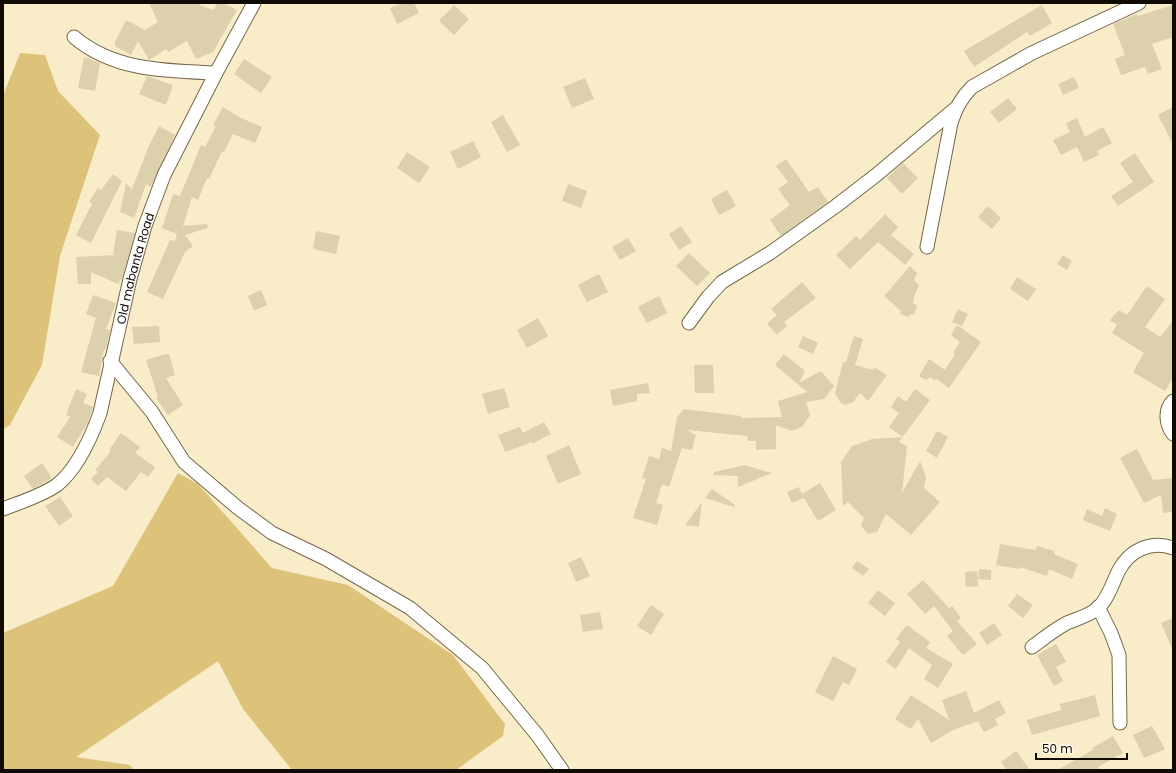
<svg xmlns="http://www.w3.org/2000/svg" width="1176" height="773" font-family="Poppins,sans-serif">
	<rect width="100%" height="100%" fill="#f9ecc9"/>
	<path fill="#ddc37a" d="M20 53 45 55 58 91 100 135 60 256 42 365 10 425 3 429V96Z
		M178 473 198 484 272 568 348 585 453 655 505 724 503 736 456 770H292L243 709 218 661 76 757 130 765 134 770H3V633L113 586Z"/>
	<path fill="#dcd0ad" d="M149 3H195L213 10 218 3H224L237 10 213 52 196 59 187 41 168 52 166 49 149 60 138 41 131 55 115 46V42L126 20 145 30 158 22Z
		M401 3H414L419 13 397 24 390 8Z
		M454 5 469 19 454 35 439 21Z
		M1042 5 1052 23 1030 36 1027 32 974 67 964 51Z
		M1173 5V37L1152 44 1162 69 1148 74 1145 67 1121 75 1115 59 1125 55 1113 24 1137 14 1138 16Z
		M84 57 100 63 95 91 78 88Z
		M244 59 272 77 261 93 234 74Z
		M147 76 173 85 166 105 139 94Z
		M1074 77 1079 88 1063 95 1058 84Z
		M585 78 594 99 572 108 563 87Z
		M1008 98 1017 109 999 123 990 112Z
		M223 107 241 118 262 127 255 143 233 134 224 152 222 151 209 179 207 178 198 200 192 197 183 226 207 224 208 228 185 235 193 246 185 252 163 299 147 292 170 240 175 241 177 234 162 228 173 194 180 196 201 145 205 147 216 126 213 125Z
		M1173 107V144L1158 115Z
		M503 115 520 145 507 152 491 122Z
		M1077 118 1085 137 1103 127 1112 143 1097 151 1099 155 1084 162 1077 147 1061 155 1053 140 1070 132 1066 123Z
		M159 126 175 135 151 187 146 184 134 218 120 212 126 184 132 189 148 148Z
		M473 141 481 157 458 169 450 152Z
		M407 152 430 167 419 183 397 168Z
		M1135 153 1154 182 1118 206 1111 196 1133 182 1120 163Z
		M786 159 809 192 818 187 828 202 781 236 770 220 790 205 778 189 788 182 776 166Z
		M903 163 918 178 902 194 887 178Z
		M113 174 122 181 91 243 76 235 92 204 89 202 98 188 101 190Z
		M568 184 587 191 581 208 562 201Z
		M727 190 736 206 719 215 711 199Z
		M988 206 1001 218 992 229 978 217Z
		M885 214 898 227 891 235 914 254 905 265 878 242 850 269 836 255 856 236 860 240Z
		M681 226 692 242 679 250 669 234Z
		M117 230 135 233 123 276 118 284 91 272V284H78L76 257 116 255 113 254Z
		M316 231 340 236 336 254 313 249Z
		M628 238 636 251 620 260 612 247Z
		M689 253 710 273 697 286 676 266Z
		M1063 255 1072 261 1067 270 1057 264Z
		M910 266 917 273 914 280 919 285 914 296 913 304 917 305 914 315 910 314 909 317 900 314 901 311 884 296Z
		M599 274 608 292 587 302 578 285Z
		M1017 277 1036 289 1028 301 1010 289Z
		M802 282 816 298 784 322 787 326 777 335 767 324 777 315 771 309Z
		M1147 286 1165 299 1145 327 1160 337 1173 321V378L1165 391 1133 372 1144 353 1112 333 1117 324 1110 321 1113 316 1119 310 1127 315Z
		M261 290 267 305 254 311 248 296Z
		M93 295 116 303 106 329 110 330 106 349H104L99 376 81 372 96 318 86 314Z
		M659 296 667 313 647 323 638 307Z
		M958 309 968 314 962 326 952 322Z
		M538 318 548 336 527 348 517 330Z
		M957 325 981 342 949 388 936 379 935 381 930 377 926 380 919 376 929 359 945 370 955 354 953 353 960 342 951 335Z
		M159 326 160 342 134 344 132 327Z
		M803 336 818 343 813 354 798 347Z
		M854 336 863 339 855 365 873 370 874 367 887 375 868 401 860 393 853 402 845 405 840 402 835 393 843 362H846Z
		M165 354H169L175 375 166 378 183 405 168 415 156 398 158 397 146 360Z
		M784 354 805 371 799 383 821 371 834 386 824 399 806 402 810 415 803 426 792 431 776 425V449L756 450V441H748L747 436 687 430 696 435 692 450 682 448 669 487 662 484 656 503 663 505 657 525 633 518 646 479 642 478 649 456 659 459 662 448 671 451 677 417 684 409 741 416V418L782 417 778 401 807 392 775 365Z
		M694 365H713L714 393H695Z
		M648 383 650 393 637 394V401L613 406 610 390Z
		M504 388 510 407 488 414 482 394Z
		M76 389 87 394 83 403 93 407 87 424 73 447 57 437 70 417 66 415Z
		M915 389 930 400 899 442 907 446 902 493 920 461 926 477 924 488 940 502 911 535 886 514 877 532 868 534 861 526 864 518 848 502 843 506 841 462 852 446 872 439 903 437 889 427 899 413 891 407 898 396 906 402Z
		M544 422 551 434 532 444V442L505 452 498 435 520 427 523 433Z
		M937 431 948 437 937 458 926 451Z
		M121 433 140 447 135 453 155 467 148 477 141 472 126 491 107 477 98 486 91 479 98 472 95 470 111 451 109 450Z
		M569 445 581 474 558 484 546 456Z
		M1137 449 1153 480 1173 478V512L1163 513 1161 495 1144 503 1120 458Z
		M42 463 52 478 33 489 24 476Z
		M744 465 772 473 738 487V476L714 475V472Z
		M820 483 836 510 818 521 802 495 804 498 792 503 787 492 799 487 802 494Z
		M712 489 735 505 734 507 705 498Z
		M60 497 73 516 59 526 45 506Z
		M702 502 699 527 685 525Z
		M1105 508 1117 514 1110 531 1083 520 1087 509 1102 516Z
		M1000 544 1036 550 1037 546 1055 551 1054 554 1078 564 1072 579 1049 569 1047 576 1020 567V569L996 565Z
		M581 557 590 576 576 582 568 563Z
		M857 561 869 569 863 576 852 568Z
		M979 569 991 570V580L978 579Z
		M977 571 978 586 966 587 965 572Z
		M923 580 949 608 952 606 961 618 957 621 977 644 963 655 947 636 953 631 934 606 925 614 907 594Z
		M878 590 895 603 885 616 868 603Z
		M1017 594 1033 605 1023 618 1008 606Z
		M651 605 664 614 651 635 637 626Z
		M600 612 603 629 583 632 580 615Z
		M1173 618V651L1161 623Z
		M994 623 1002 635 987 645 979 633Z
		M907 625 930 642 926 648 953 664 938 688 924 679 932 665 909 648 896 669 886 662 900 642 896 639Z
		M1056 644 1066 662 1056 667 1063 681 1054 686 1037 655Z
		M833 656 857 669 849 685 843 682 833 701 815 692Z
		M966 691 974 713 999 700 1006 713 995 719 998 725 984 732 978 721 953 730 931 743 918 719 911 729 895 719 911 695 949 720 942 700Z
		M1095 695 1100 716 1032 735 1027 720 1061 710 1060 704Z
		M1152 726 1165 749 1144 758 1133 735Z
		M1113 736 1123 753 1098 767 1100 770H1057L1093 750 1092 748Z
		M1016 751 1030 770H1007L1001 762Z"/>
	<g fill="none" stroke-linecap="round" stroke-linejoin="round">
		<g stroke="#736849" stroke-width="15">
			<g id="minor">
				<path d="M74 37C114 71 166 71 216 73"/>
				<path d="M927 247 951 123C956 108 961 98 972 87L1032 53 1139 3"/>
				<path d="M689 323 708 297 722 282 770 253 836 206 875 176 956 108"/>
				<path d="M110 361 152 412 184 462 238 508 272 533 326 559 410 608 482 668 538 736 562 770"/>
				<path d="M1173 401C1164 410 1166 424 1173 434"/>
				<path id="s1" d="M3 509C21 502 41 496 57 485 78 468 91 438 100 413L130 279 145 226 164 175 216 73 254 3"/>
				<path d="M1098 607 1111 633 1119 655 1120 723"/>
				<path d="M1032 647C1043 639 1055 629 1067 623 1078 618 1089 616 1098 608 1108 599 1113 582 1119 570 1130 550 1151 540 1173 548"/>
			</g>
		</g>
		<use href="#minor" stroke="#fff" stroke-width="13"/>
	</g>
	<g text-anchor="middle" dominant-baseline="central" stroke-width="3" stroke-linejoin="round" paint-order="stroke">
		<g font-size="12" fill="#0f0b02" stroke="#fffaec">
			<text stroke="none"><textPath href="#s1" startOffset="293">Old mabanta Road</textPath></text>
		</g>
	</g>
	<rect width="1176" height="773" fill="none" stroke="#0f0b02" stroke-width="8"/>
	<path d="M1036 753v6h91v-6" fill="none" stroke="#0f0b02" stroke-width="2"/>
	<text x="1042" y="753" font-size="12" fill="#0f0b02" stroke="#fffaec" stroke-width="3" paint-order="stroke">50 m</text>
</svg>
